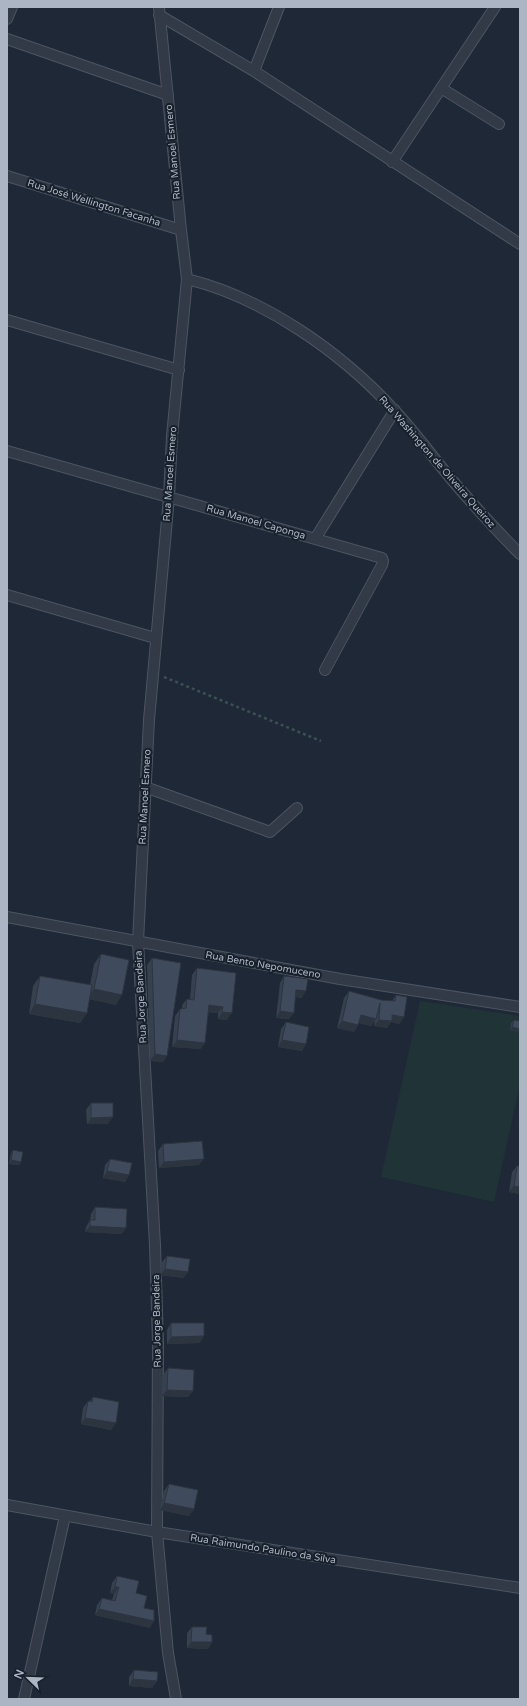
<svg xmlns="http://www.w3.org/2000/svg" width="527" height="1706" font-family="'Varela Round',sans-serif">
	<rect width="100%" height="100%" fill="#1e2836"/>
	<path fill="#203437" d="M420 1001 520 1016V1084L494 1202 381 1177Z"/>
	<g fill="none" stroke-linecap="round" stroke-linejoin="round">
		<g stroke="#4c5562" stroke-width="12">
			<path id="minor" d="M159 7 181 230 187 279 172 436 169 497 149 720 138 942 155 1245 158 1343 157 1532 168 1653 176 1699
				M159 15 254 71 520 244
				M7 19 12 7
				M7 39 168 95
				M254 71 279 7
				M441 88 499 124
				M392 162 495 7
				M7 176 181 230
				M187 279C264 298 341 352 394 410 417 434 436 462 458 487 478 510 498 532 520 554
				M7 320 179 370
				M7 451 382 558 383 561 382 565 325 670
				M315 539 395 410
				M7 595 155 638
				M145 787 270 832 297 808
				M7 917 340 979 520 1007
				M7 1505 157 1532 520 1588
				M24 1699 65 1516"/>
		</g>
		<path stroke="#3b5052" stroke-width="2.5" stroke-dasharray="3 3" stroke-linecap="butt" d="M164 677 321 741"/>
		<use href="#minor" stroke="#323a47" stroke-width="10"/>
	</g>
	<path fill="#36404f" d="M101 954 116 1005 89 999 87 1013 80 1023 29 1014 33 986 40 976 90 985 94 964Z
		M152 958 167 1056 163 1062 150 1061 147 965Z
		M197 968 236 973 227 1020 218 1019V1013L209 1012 201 1049 172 1047 175 1016 180 1009H182V1005L187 999H190L192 975Z
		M284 976 302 998 296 997 289 1019 276 1018 280 983Z
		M349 991 381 1000 392 1001 396 995 404 1017 399 1024 391 1022 387 1028 374 1026 375 1021 371 1026 359 1023 358 1025 354 1032 337 1028 344 998Z
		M514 1020 520 1021 510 1031 511 1023Z
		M286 1022 306 1044 302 1051 278 1047 281 1029Z
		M91 1103 108 1124H87L86 1110Z
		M163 1144 199 1165 159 1168 158 1151Z
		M13 1150 21 1162 19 1165 9 1164 11 1153Z
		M110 1159 129 1175 125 1182 103 1178 105 1165Z
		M517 1166 520 1194 509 1192 512 1172Z
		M95 1207 122 1234 85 1232 86 1227 90 1220 91 1214Z
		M167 1256 184 1278 160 1275 162 1262Z
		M171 1323 200 1343 167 1344V1330Z
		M168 1368 193 1391 188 1397 162 1396 163 1375Z
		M93 1397 111 1430 81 1424 83 1408 88 1401H90Z
		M169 1484 194 1509 189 1516 160 1510 164 1491Z
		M117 1576 136 1593 144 1608 150 1628 95 1615 97 1605 102 1598 112 1600 114 1594 110 1593 112 1583Z
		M192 1627 206 1634 212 1642 208 1649 187 1648V1633Z
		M134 1670 157 1681 152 1688 129 1686V1677Z"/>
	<path fill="#2c3440" d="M94 989 122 995 116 1005 87 999Z
		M296 990 306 991 302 998 292 997Z
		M35 1004 87 1013 80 1023 29 1014Z
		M209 1005 223 1007 218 1013 205 1012Z
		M280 1011 294 1013 289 1019 276 1018Z
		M222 1012 232 1013 227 1020 218 1019Z
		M361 1015 376 1019 371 1026 356 1022Z
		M392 1015 404 1017 399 1024 391 1022 387 1028 374 1026 379 1020Z
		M342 1021 358 1025 354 1032 337 1028Z
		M512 1027 520 1029V1032L510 1031Z
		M177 1040 205 1043 201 1049 172 1047Z
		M282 1040 306 1044 302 1051 278 1047Z
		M155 1054 167 1056 163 1062 150 1061Z
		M113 1117 108 1124H87L91 1118Z
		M204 1159 199 1165 159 1168 164 1162Z
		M11 1160 21 1162 19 1165 9 1164Z
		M107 1171 129 1175 125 1182 103 1178Z
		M514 1186 520 1187V1194L509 1192Z
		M90 1226 126 1228 122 1234 85 1232Z
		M165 1269 188 1272 184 1278 160 1275Z
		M204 1336 200 1343 167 1344 171 1337Z
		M167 1390 193 1391 188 1397 162 1396Z
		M85 1418 116 1423 111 1430 81 1424Z
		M164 1503 194 1509 189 1516 160 1510Z
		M115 1587H119L114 1594 110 1593Z
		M99 1609 154 1621 150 1628 95 1615Z
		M191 1642H212L208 1649 187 1648Z
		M133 1679 157 1681 152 1688 129 1686Z"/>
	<path fill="#3f4b5c" stroke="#2c3440" d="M101 954 129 960 122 995 94 989Z
		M152 958 181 963 167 1056 155 1054Z
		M197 968 236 973 232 1013 222 1012 223 1007 209 1005 205 1043 177 1040 180 1009 186 1008 187 999 194 1000Z
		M40 976 92 985 87 1013 35 1004Z
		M284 976 308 979 306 991 296 990 294 1013 280 1011Z
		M349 991 381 1000 395 1001 396 995 407 997 404 1017 392 1015V1021L379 1020 380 1003 376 1019 361 1015 358 1025 342 1021Z
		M514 1020 520 1021V1029L512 1027Z
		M286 1022 309 1027 306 1044 282 1040Z
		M91 1103H113V1117L91 1118Z
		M202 1141 204 1159 164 1162 163 1144Z
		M13 1150 23 1152 21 1162 11 1160Z
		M110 1159 132 1163 129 1175 107 1171Z
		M517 1166H520V1187L514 1186Z
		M95 1207 127 1209 126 1228 90 1226V1220H95Z
		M167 1256 190 1259 188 1272 165 1269Z
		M171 1323H204V1336L171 1337Z
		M168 1368 194 1370 193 1391 167 1390Z
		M93 1397 119 1402 116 1423 85 1418 88 1401 92 1402Z
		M169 1484 198 1490 194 1509 164 1503Z
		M117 1576 139 1581 136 1593 147 1596 144 1608 154 1610V1621L99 1609 102 1598 115 1601 119 1587H115Z
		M192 1627H207L206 1634 212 1635V1642H191Z
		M134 1670 158 1672 157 1681 133 1679Z"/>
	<g text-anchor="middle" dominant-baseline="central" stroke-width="4" stroke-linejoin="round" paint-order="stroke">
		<g font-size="10" fill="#abb5c4" stroke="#171f2b">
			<text transform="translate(173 152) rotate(-95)">Rua Manoel Esmero</text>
			<text transform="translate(94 203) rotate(17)">Rua José Wellington Facanha</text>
			<text transform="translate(437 462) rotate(49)">Rua Washington de Oliveira Queiroz</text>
			<text transform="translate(170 474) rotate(-86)">Rua Manoel Esmero</text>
			<text transform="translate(256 522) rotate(16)">Rua Manoel Caponga</text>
			<text transform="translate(145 797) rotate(-87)">Rua Manoel Esmero</text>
			<text transform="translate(263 965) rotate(10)">Rua Bento Nepomuceno</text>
			<text transform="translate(141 997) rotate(-93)">Rua Jorge Bandeira</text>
			<text transform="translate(157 1321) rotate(-91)">Rua Jorge Bandeira</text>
			<text transform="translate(263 1549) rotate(9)">Rua Raimundo Paulino da Silva</text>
		</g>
	</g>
	<rect width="527" height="1706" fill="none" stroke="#abb5c4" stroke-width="16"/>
	<g transform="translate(28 1678) rotate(293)" stroke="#171f2b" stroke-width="3" paint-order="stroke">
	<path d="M0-3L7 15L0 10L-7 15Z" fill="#abb5c4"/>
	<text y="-6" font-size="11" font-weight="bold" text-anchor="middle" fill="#abb5c4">N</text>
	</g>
</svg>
